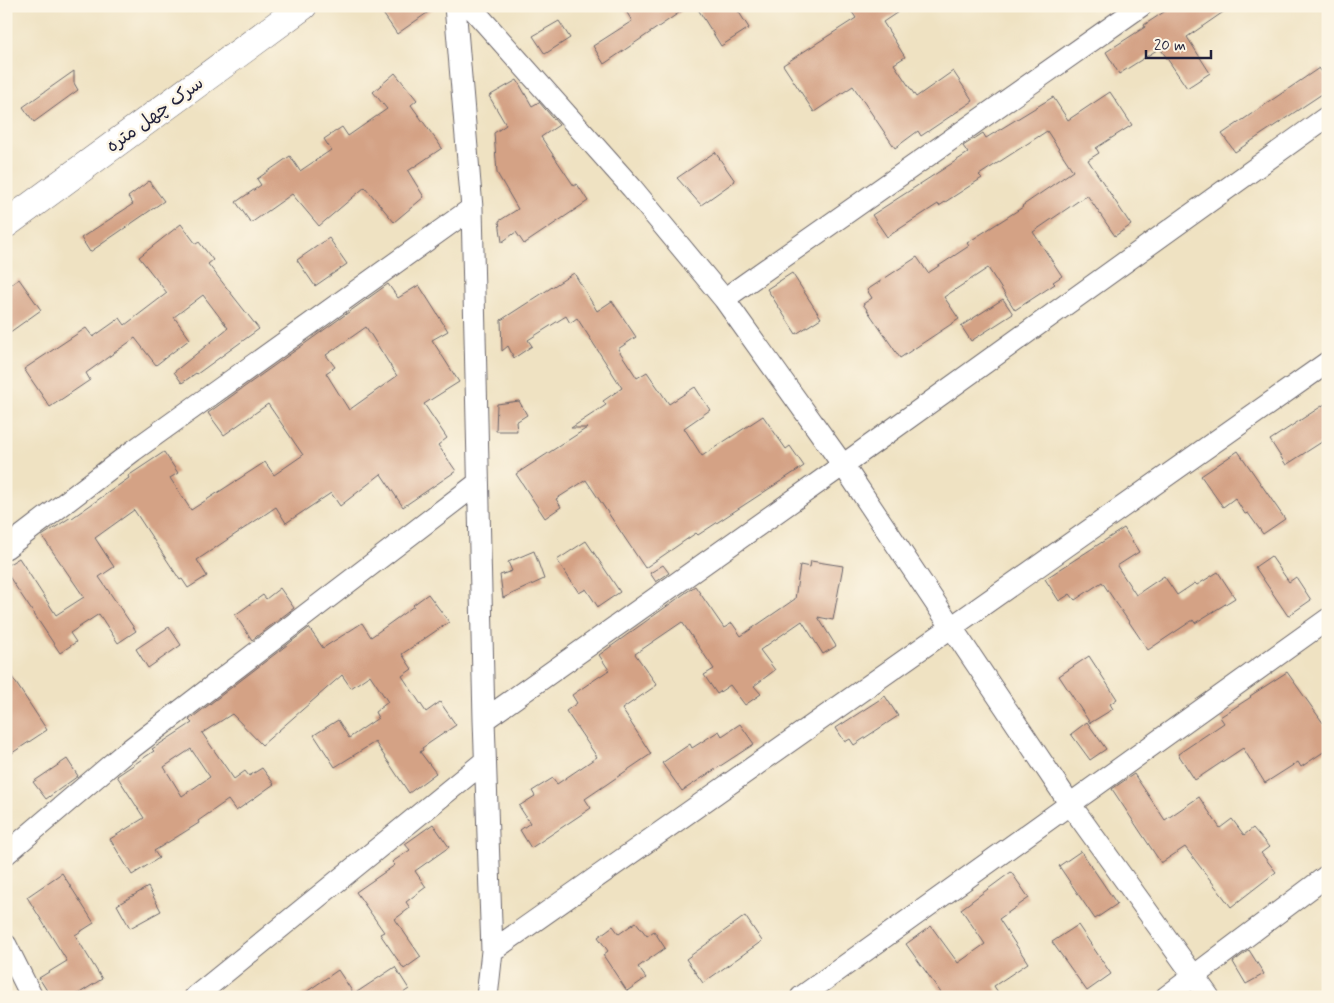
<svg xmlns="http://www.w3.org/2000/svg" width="1334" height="1003" font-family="Mynerve,'Playpen Sans Arabic',sans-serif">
	<rect width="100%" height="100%" fill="#fcf5e5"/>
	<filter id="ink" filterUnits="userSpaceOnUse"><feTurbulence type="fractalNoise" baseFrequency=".02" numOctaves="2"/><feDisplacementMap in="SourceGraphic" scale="10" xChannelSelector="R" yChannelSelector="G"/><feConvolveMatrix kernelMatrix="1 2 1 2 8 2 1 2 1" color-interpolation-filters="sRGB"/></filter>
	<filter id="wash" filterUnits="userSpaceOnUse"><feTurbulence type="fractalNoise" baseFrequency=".0096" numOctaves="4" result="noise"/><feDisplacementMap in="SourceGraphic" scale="20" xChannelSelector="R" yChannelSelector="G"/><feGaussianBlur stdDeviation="1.12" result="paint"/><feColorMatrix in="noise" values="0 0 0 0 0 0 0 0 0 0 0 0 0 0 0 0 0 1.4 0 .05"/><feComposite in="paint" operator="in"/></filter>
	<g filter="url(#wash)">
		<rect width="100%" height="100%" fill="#efe2c2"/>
		<g id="blocks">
			<path fill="#d4a285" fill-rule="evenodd" d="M391 6H437L397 34 382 12Z
				M623 6H689L604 64 593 46 632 21Z
				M696 6H735L749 28 721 46Z
				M848 6H907L883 22 905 57 894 64 916 97 953 71 973 101 921 136 918 131 895 148 853 86 814 112 783 65 856 18Z
				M1173 6H1232L1187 37 1210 73 1187 88 1160 48 1119 74 1106 52 1145 27 1144 25Z
				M559 21 570 38 545 54 533 36Z
				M1319 68 1328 80V90L1235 152 1222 134Z
				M74 71V83L78 90 34 122 23 107Z
				M395 73 417 100 411 105 442 148 408 171 424 197 394 222 365 187 319 226 292 194 251 223 236 202 261 185 257 179 290 156 300 171 331 150 324 139 342 127 348 136 387 109 373 92Z
				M517 80 532 106 539 102 559 125 541 137 574 186 577 184 588 201 524 244 516 232 502 242 499 221 518 209 497 173 494 133 506 125 489 96Z
				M1110 92 1132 125 1096 148 1099 153 1088 160 1131 225 1115 236 1087 195 1033 232 1062 276 1053 282 1055 284 1015 310 988 268 944 297 959 319 900 358 863 304 872 298 867 290 917 257 928 273 969 246 967 243 1023 207 1022 206 1073 171 1047 131 979 175 982 178 939 206 938 204 887 237 872 215 968 153 963 146 983 133 986 138 1053 97 1068 120Z
				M715 152 735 181 701 205 677 178Z
				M149 181 164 201 90 252 81 238 133 204 128 197Z
				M181 224 196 244 199 242 213 260 208 264 259 329 197 374 196 373 182 383 174 372 228 328 203 295 174 317 190 339 156 365 135 338 86 373 90 380 50 407 24 369 86 328 93 337 120 318 125 325 167 293 139 257Z
				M329 238 347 264 315 286 297 260Z
				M574 273 597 311 612 301 636 337 618 349 637 378 647 372 669 404 695 387 710 410 684 428 702 456 763 416 786 449 790 446 804 466 698 535 696 533 645 568 586 480 556 499 561 507 545 518 516 474 587 428H571L606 405 603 401 622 388 577 318 570 323 566 316 528 340 532 346 514 358 508 346 502 351 501 320Z
				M792 273 821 318 796 334 767 289Z
				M19 279 41 310 6 335V288Z
				M388 284 398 298 419 285 448 331 432 340 459 382 424 404 447 438 438 445 456 471 403 507 381 474 340 506 331 493 286 523 276 507 197 560 207 576 188 588 182 579 180 580 134 510 95 538 114 567 99 577 136 631 118 643 99 614 70 633 76 642 60 653 6 572V566L19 558 56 615 84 597 42 536 71 517 72 518 129 478 128 476 164 452 178 473 170 478 191 510 265 462 274 475 303 455 268 404 224 435 208 413ZM366 327 397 376 349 410 326 373 335 367 326 355Z
				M1003 299 1013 314 971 341 961 326Z
				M519 401 527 415 516 422 517 431H496L497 404Z
				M1328 402V438L1286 465 1270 440Z
				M1238 451 1285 519 1263 534 1248 513 1245 514 1235 498 1223 507 1201 476Z
				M1124 528 1139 552 1117 566 1136 595 1164 576 1177 595 1195 583 1197 585 1218 572 1235 598 1195 623 1193 620 1148 650 1102 582 1075 600 1070 594 1059 601 1045 579Z
				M586 541 620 592 598 607 586 589 579 593 557 560Z
				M534 551 544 579 503 598 500 575 512 571 508 562Z
				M1271 556 1289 582 1296 577 1311 600 1288 616 1255 567Z
				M811 561 843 566 833 620 818 617 836 646 823 654 802 621 760 650 775 670 754 686 761 694 745 705 730 685 717 694 704 675 714 669 682 622 635 654 657 685 622 709 651 754 585 799 591 808 531 848 520 830 530 823 519 806 535 796 532 791 553 778 557 784 597 757 566 711 577 703 572 695 609 670 599 655 695 586 724 628 732 623 741 636 795 599 800 565 810 567Z
				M663 565 669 573 656 582 650 573Z
				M280 588 294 608 252 640 235 615 263 595 266 599Z
				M428 594 449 622 402 654 412 669 402 676 426 712 440 702 456 725 422 748 423 750 420 752 436 773 409 793 375 742 335 767 314 735 338 720 349 738 378 718 375 712 388 702 370 675 351 688 342 675 262 745 232 714 202 733 234 779 245 771 249 776 262 768 274 784 236 811 228 800 198 821 199 823 154 851 159 858 132 875 110 839 144 818 117 776 154 751 152 749 192 723 189 720 309 628 323 648 362 623 371 637 414 606 413 605ZM191 749 210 777 182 796 164 767Z
				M169 627 181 645 148 668 136 649Z
				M1089 656 1117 699 1110 704 1113 709 1090 723 1059 676Z
				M6 668 47 730 6 757Z
				M1287 672 1328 730V749L1301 767 1298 762 1265 783 1243 748 1195 780 1178 754 1224 723 1220 717 1251 697 1250 696Z
				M885 696 898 716 854 745 850 739 845 742 836 728Z
				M1087 722 1106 749 1090 760 1071 734Z
				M740 724 754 744 682 791 662 763 690 744 692 748 719 731 722 736Z
				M67 759 78 776 46 799 33 782Z
				M1134 774 1165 820 1199 797 1220 828 1232 819 1244 835 1253 828 1269 847 1261 853 1276 872 1231 907 1185 847 1161 863 1112 789Z
				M433 824 449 847 415 871 426 887 406 902 410 908 395 919 421 957 404 969 380 934 384 932 356 892 395 865 392 862 410 850 405 844Z
				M1081 851 1117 904 1095 919 1059 866Z
				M1011 872 1029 898 999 919 1028 963 994 986 1001 997H944L906 944 931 926 958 963 985 944 961 909Z
				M62 873 94 923 75 935 102 979 73 997H51L39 978 67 961 27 897Z
				M148 887 161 911 130 928 117 905Z
				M745 916 762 941 703 983 686 959Z
				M636 922 647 936 654 931 665 948 638 967 646 978 627 991 603 955 608 951 598 937 613 926 619 934Z
				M1078 925 1111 974 1087 991 1052 942Z
				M1249 950 1264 974 1246 984 1233 962Z
				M395 967 409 989 397 997H299L338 970 354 994Z"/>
		</g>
	</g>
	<g filter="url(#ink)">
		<use href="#blocks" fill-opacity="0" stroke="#6a656a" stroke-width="1"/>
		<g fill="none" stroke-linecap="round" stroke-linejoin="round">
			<g stroke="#6a656a" stroke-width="23">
				<path id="minor" d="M455 6 472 208 484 720 492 951 487 997
					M470 6 632 188 724 299 843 465 1070 804 1209 997
					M724 299 1141 6
					M6 548 133 451 472 208
					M484 720 843 465 1328 116
					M6 854 120 757 478 483
					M6 945 32 997
					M492 951 1328 362
					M195 997 485 761
					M801 997 1328 619
					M1166 997 1328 875"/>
			</g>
			<g stroke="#6a656a" stroke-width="29">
				<path id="tertiary" d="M6 224 303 6"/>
			</g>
			<use href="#minor" stroke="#fff" stroke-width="21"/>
			<use href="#tertiary" stroke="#fff" stroke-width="28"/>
		</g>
	</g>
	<g text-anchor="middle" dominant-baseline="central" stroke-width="5" stroke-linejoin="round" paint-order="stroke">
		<g font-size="18" fill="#22223b" stroke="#fcf5e5">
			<text transform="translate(155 115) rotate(-36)">سرک چهل متره</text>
		</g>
	</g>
	<rect width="1334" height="1003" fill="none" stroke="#fcf5e5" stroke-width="25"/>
	<path d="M1146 50v8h65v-8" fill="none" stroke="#22223b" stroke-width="2.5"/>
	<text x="1154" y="50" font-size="15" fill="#22223b" stroke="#fcf5e5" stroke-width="4" paint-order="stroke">20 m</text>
</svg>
